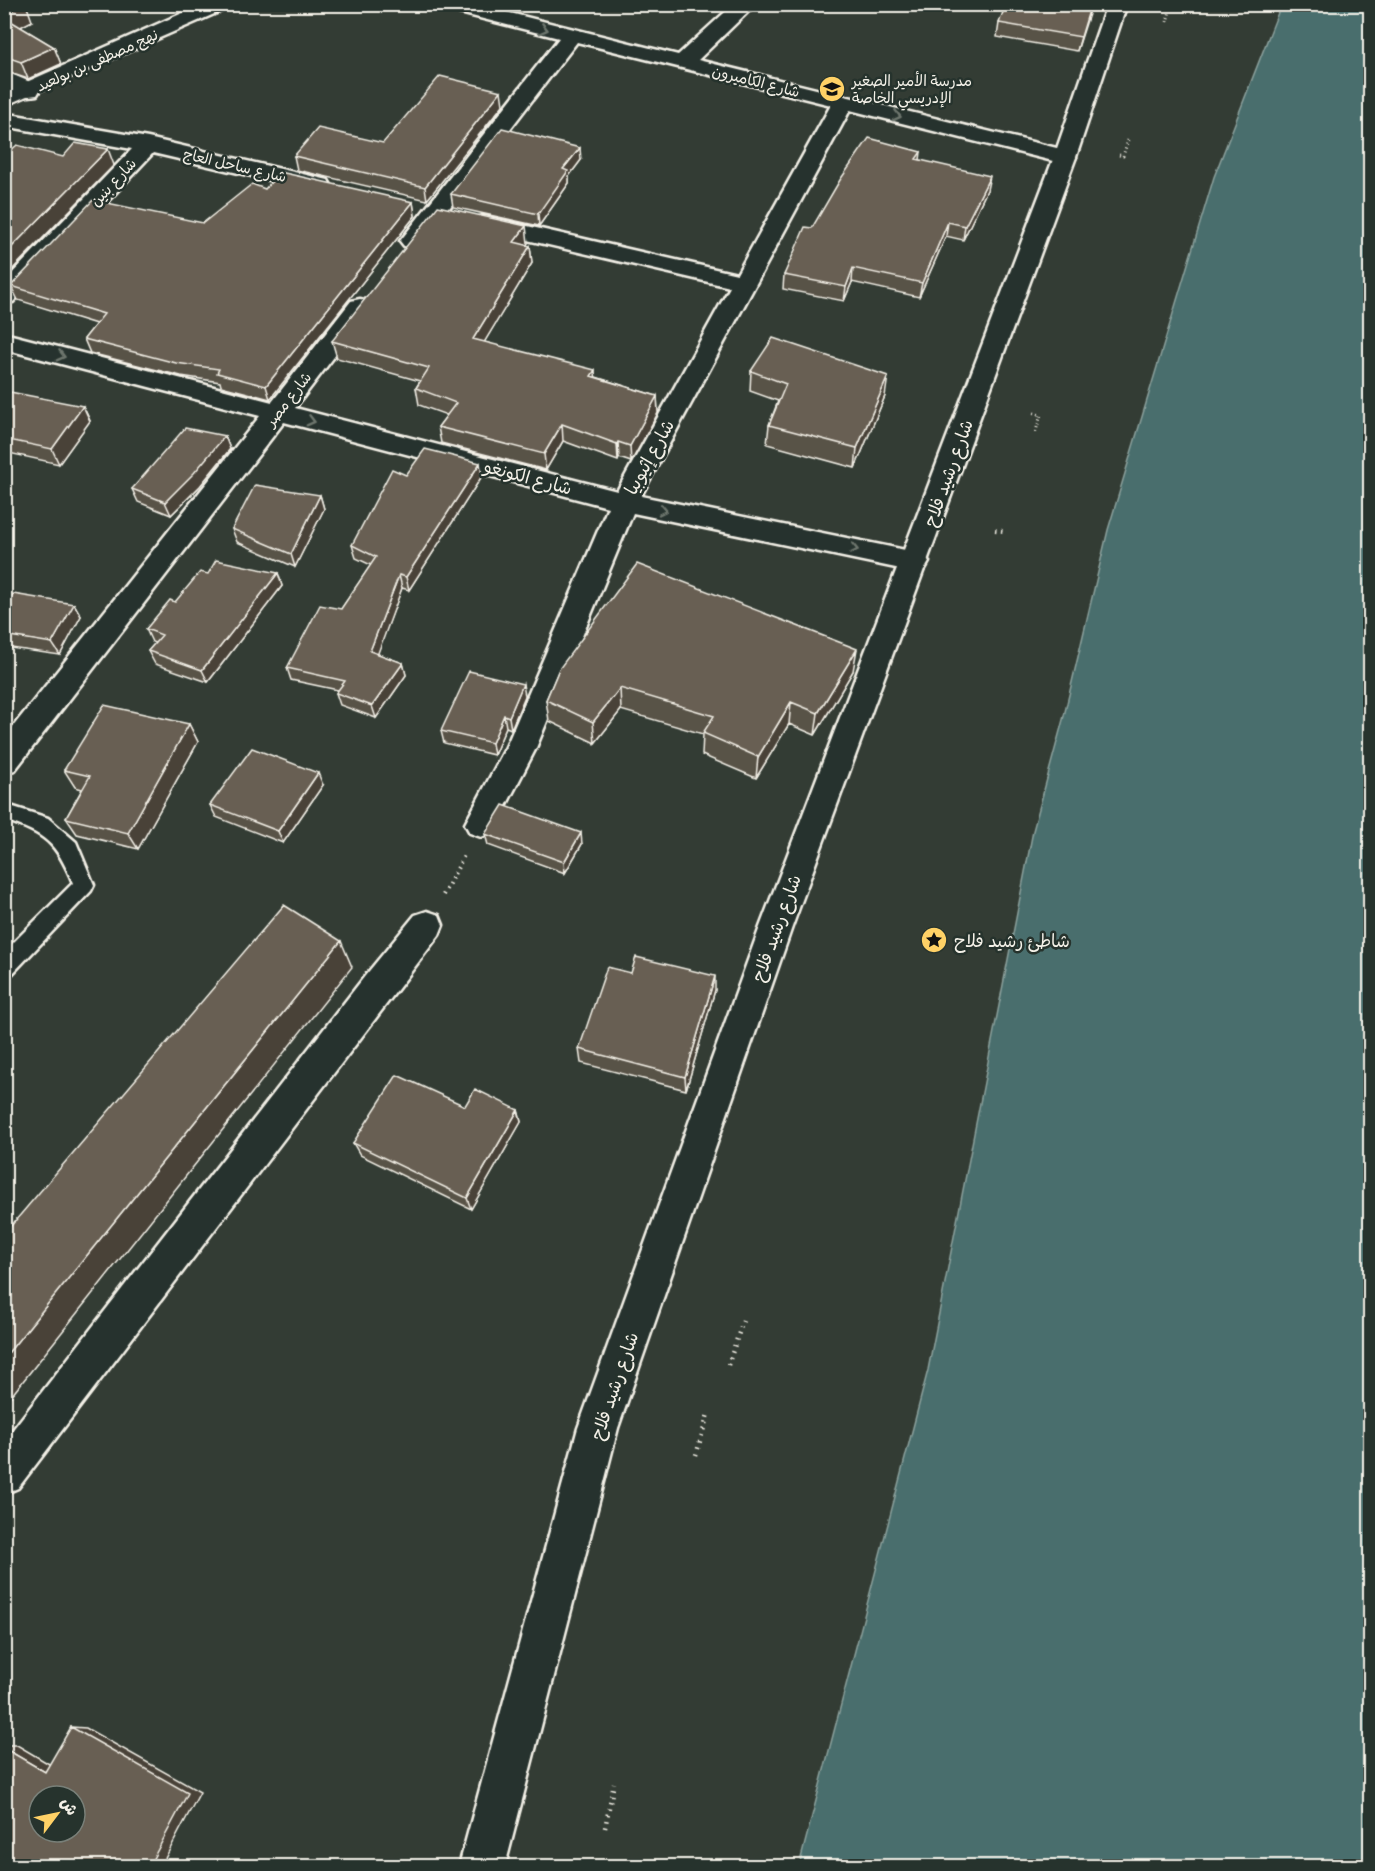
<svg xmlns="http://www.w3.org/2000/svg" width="1375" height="1871" font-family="Delius,'Playpen Sans Arabic',sans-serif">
	<rect width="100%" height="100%" fill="#333c34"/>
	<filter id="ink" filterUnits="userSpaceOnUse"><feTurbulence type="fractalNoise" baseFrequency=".0167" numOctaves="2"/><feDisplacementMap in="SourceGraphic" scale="12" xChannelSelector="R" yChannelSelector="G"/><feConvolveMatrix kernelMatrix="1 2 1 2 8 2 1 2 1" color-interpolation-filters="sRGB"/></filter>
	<g filter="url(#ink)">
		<path fill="#496e6d" stroke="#8da29e" stroke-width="1.5" d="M1281 5H1370V1866H799L928 1370 1033 831 1064 716 1108 530 1214 177Z"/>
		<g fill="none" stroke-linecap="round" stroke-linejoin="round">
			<g stroke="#f4f1e8" stroke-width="5">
				<path id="lane" d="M4 804 48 818 76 842 94 885 91 891 12 974 4 976V952L73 883C56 842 46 834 4 820Z"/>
			</g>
			<g stroke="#f4f1e8" stroke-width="5">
				<path id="street" d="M437 4H474L678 55 734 4H756L698 60 1073 152 1076 157 1073 162 1065 164 850 110 641 496 915 552 925 555 929 562 925 569 915 572 633 513 536 748 492 833 481 837 470 833 465 824 506 747 608 507 284 422 15 770 4 773V738L260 416 4 349V333L272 402 351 301 360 299 369 301 372 307 295 408 617 491 730 287 484 230 476 228 472 223 476 218 484 216 737 274 831 105 577 42 420 246 412 248 404 246 400 241 404 236 559 38 440 8Z
					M4 71 37 85 40 90 37 95 29 96 21 95 4 86Z
					M4 113 148 138 328 180 331 185 328 190 320 192 153 153 13 302 4 305V282L132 149 4 126Z
					M427 911 439 915 443 925 439 935 18 1488 4 1494V1441L365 976 415 915Z"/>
			</g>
			<g stroke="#f4f1e8" stroke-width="5">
				<path id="secondary" d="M1107 4H1127L1076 157 792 927 618 1428 505 1866H459L578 1428 760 927 1054 157Z"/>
			</g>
			<g stroke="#f4f1e8" stroke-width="5">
				<path id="primary" d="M203 4H231L228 8 4 106V92Z"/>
			</g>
			<path stroke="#f4f1e8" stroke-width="3" stroke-dasharray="1 3" stroke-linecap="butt" d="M1167 22 1170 11
				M1119 155 1123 156 1128 140
				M1034 413 1041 415 1035 434"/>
			<path stroke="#f4f1e8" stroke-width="4" stroke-dasharray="1.5 4.5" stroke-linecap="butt" d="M995 530 1003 531
				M443 895 465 854"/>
			<path stroke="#f4f1e8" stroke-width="4.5" stroke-dasharray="1.5 5" stroke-linecap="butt" d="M728 1365 743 1321
				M696 1455 708 1414
				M605 1828 614 1783"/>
			<use href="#lane" fill="#26332d" fill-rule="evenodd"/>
			<use href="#street" fill="#26332d" fill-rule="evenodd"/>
			<use href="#secondary" fill="#26332d" fill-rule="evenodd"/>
			<use href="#primary" fill="#26332d" fill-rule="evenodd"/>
		</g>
		<path fill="#595247" stroke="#f4f1e8" stroke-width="1.5" d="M4 4 32 21 20 27 54 47 61 64 28 79 4 71Z
			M1091 4 1077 51 997 37 999 23Z
			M503 105 427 200 297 170 294 156 383 143Z
			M921 152 920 160 987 190 963 240 946 236 919 297 852 282 844 301 783 289 784 275 812 228Z
			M581 160 569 176V183L539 226 453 207 451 194Z
			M265 189 413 202 415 216 270 399 221 386 220 382 181 376 90 353 84 339 96 324 18 300 11 286 203 223Z
			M528 243 526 245 530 246 532 263 484 342 657 396 658 413 631 462 619 458 618 461 563 441 546 470 441 443 438 427 447 415 419 405 416 388 420 381 337 358 332 341Z
			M751 371 885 396 855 468 767 444 769 425 778 401 750 391Z
			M4 399 83 406 90 421 59 464 4 452Z
			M225 436 230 449 200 486 171 515 138 502 132 489Z
			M406 475 482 476 409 590 402 588 377 654 403 663 406 675 376 718 340 705 336 693 338 690 291 680 287 668 341 609 371 565 356 558 352 545Z
			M320 495 324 509 295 567 237 542 232 529Z
			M278 573 282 586 208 682 155 664 148 651 155 643 152 642 146 629 208 574Z
			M74 604 81 616 60 655 4 647V608Z
			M559 669 853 671 815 735 789 724 756 778 702 755 703 734 621 710 595 743 549 721 546 700Z
			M525 696 511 729 506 727 494 755 444 743 441 731Z
			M189 724 198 742 138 849 77 834 66 818 82 789 75 787 64 770Z
			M323 785 283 843 216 817 210 805Z
			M485 834 582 844 565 873 488 845Z
			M631 973 715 990 686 1090 581 1063 579 1049Z
			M465 1106 518 1110 521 1122 471 1209 360 1155 353 1143Z"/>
		<path fill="#494239" stroke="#f4f1e8" stroke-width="1.5" d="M24 4H26L32 21 9 33 4 22V14Z
			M1091 4 1089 14 1077 51 1081 37Z
			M54 47 61 64 28 79 21 62Z
			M501 91 503 105 427 200 425 187Z
			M580 148 581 160 569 176V183L539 226 538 214 563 169Z
			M108 149 114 165 4 278V255Z
			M990 176 987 190 963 240 965 226Z
			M413 202 415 216 270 399 266 386Z
			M948 222 946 236 919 297 922 283Z
			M526 226 528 243 516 259 514 242Z
			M530 246 532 263 476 356 473 339Z
			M853 268 852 282 844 301 846 287Z
			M595 370 596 386 591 376Z
			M888 376 885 396 855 468 857 448Z
			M657 396 658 413 631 462 630 446Z
			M83 406 90 421 59 464 52 449Z
			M562 424 563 441 546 470 544 454Z
			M225 436 230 449 200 486 171 515 165 502Z
			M618 442 619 458 618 461 617 444Z
			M480 463 482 476 409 590 406 577Z
			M320 495 324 509 295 567 291 554Z
			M278 573 282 586 208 682 202 670Z
			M399 575 402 588 374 664 370 651Z
			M74 604 81 616 60 655 52 643Z
			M857 649 853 671 815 735 818 713Z
			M403 663 406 675 376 718 372 706Z
			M523 684 525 696 511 729 509 717Z
			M620 688 621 710 595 743 593 722Z
			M791 702 789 724 756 778 758 757Z
			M504 715 506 727 494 755 492 743Z
			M189 724 198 742 138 849 128 833Z
			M318 773 323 785 283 843 278 831Z
			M581 833 582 844 565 873 564 862Z
			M341 941 352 967 4 1405V1358Z
			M715 976V990L686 1090 685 1077Z
			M518 1110 521 1122 471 1209 467 1198Z
			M71 1727 86 1728 200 1792 161 1866H149Z
			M4 1745H17L61 1771 45 1772 4 1748Z"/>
		<path fill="#685f52" stroke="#f4f1e8" stroke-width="1.5" fill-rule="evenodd" d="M4 4H24L4 14Z
			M1006 4H1091L1081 37 999 23Z
			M4 17 54 47 21 62 4 56Z
			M440 76 501 91 425 187 294 156 318 128 383 143Z
			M502 128 580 148 563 169 568 171 538 214 451 194Z
			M869 138 921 152 916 159 990 176 965 226 948 222 922 283 853 268 846 287 784 275 805 227 812 228 840 180Z
			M75 143 108 149 4 255V150L9 152 17 145 63 157Z
			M280 172 413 202 266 386 217 373 219 369 176 363 84 339 104 314 11 286 93 200 203 223 252 184 265 189Z
			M438 206 526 226 514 242 530 246 473 339 595 370 591 376 657 396 630 446 618 442 617 444 562 424 544 454 438 427 456 403 416 388 429 368 332 341Z
			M773 338 888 376 857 448 769 425 786 384 751 371Z
			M10 392 83 406 52 449 4 439V399Z
			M185 428 225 436 194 473 165 502 132 489Z
			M425 449 480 463 406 577 399 575 370 651 403 663 372 706 336 693 345 681 287 668 320 605 341 609 376 557 352 545 392 469 406 475Z
			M255 485 320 495 291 554 232 529Z
			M216 560 278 573 202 670 148 651 162 635 146 629 170 600 175 602 200 572 208 574Z
			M637 564 857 649 818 713 791 702 758 757 703 733 714 716 620 688 593 722 546 700 559 669Z
			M13 594 74 604 52 643 4 635V608Z
			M469 671 523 684 509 717 504 715 492 743 441 731Z
			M104 705 189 724 128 833 66 818 90 776 64 770Z
			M252 748 318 773 278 831 210 805Z
			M503 805 581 833 564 862 485 834Z
			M284 905 341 941 4 1358V1234Z
			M636 957 715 976 685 1077 579 1049 607 967 631 973Z
			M397 1075 465 1106 475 1089 518 1110 467 1198 353 1143Z
			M71 1727 188 1793 149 1866H4V1748L45 1772ZM39 1796H75V1832H39Z"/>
		<defs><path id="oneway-chevron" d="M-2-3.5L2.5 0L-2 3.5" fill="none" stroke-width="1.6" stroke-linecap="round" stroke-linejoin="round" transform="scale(1.5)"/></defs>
		<g stroke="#6e766e">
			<use href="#oneway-chevron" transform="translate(544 29) rotate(14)"/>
			<use href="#oneway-chevron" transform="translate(897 116) rotate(14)"/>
			<use href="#oneway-chevron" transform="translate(61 356) rotate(15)"/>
			<use href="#oneway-chevron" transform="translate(311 421) rotate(15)"/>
			<use href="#oneway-chevron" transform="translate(663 510) rotate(12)"/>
			<use href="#oneway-chevron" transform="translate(854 549) rotate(12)"/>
		</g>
	</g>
	<defs>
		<g id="school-disc" transform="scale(1.35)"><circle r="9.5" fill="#ffd166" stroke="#26332d"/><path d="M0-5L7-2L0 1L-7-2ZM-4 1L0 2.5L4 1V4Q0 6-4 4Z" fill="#111"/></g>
		<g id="sight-disc" transform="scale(1.35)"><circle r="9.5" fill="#ffd166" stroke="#26332d"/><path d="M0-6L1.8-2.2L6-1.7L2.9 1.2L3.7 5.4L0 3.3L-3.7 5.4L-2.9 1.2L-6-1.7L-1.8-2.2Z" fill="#111"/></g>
	</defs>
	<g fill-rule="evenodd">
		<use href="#school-disc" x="832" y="89"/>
		<use href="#sight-disc" x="934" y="940"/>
	</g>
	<g text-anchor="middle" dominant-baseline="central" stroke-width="5" stroke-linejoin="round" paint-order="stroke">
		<g font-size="15" fill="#f4f1e8" stroke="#26332d">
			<text transform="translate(97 60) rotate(-24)">نهج مصطفى بن بولعيد</text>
			<text transform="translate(756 81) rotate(14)">شارع الكاميرون</text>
			<text transform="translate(235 165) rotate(13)">شارع ساحل العاج</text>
			<text transform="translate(113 182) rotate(-47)">شارع بنين</text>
			<text transform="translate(288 399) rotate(-52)">شارع مصر</text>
		</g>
		<g font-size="15" fill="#f4f1e8" stroke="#26332d" text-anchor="start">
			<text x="852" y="80">مدرسة الأمير الصغير<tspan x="852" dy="17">الإدريسي الخاصة</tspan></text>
		</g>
		<g font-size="18" fill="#f4f1e8" stroke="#26332d">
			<text transform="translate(649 457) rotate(-61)">شارع إثيوبيا</text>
			<text transform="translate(948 473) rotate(-70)">شارع رشيد فلاح</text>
			<text transform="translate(528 477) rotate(15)">شارع الكونغو</text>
			<text transform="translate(776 928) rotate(-70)">شارع رشيد فلاح</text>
			<text transform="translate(614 1386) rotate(-71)">شارع رشيد فلاح</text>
		</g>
		<g font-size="18" fill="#f4f1e8" stroke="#26332d" text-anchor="start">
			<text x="954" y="940">شاطئ رشيد فلاح</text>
		</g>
	</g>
	<rect width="1375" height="1871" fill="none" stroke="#26332d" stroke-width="24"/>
	<rect x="12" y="12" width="1351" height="1847" fill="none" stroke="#f4f1e8" stroke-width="2" filter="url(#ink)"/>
	<g transform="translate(57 1814) rotate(58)"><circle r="28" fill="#26332d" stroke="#787f78" stroke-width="1.5"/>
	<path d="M0-4.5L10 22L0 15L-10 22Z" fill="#ffd166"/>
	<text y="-9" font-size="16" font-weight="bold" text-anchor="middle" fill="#f4f1e8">ش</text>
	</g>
</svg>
